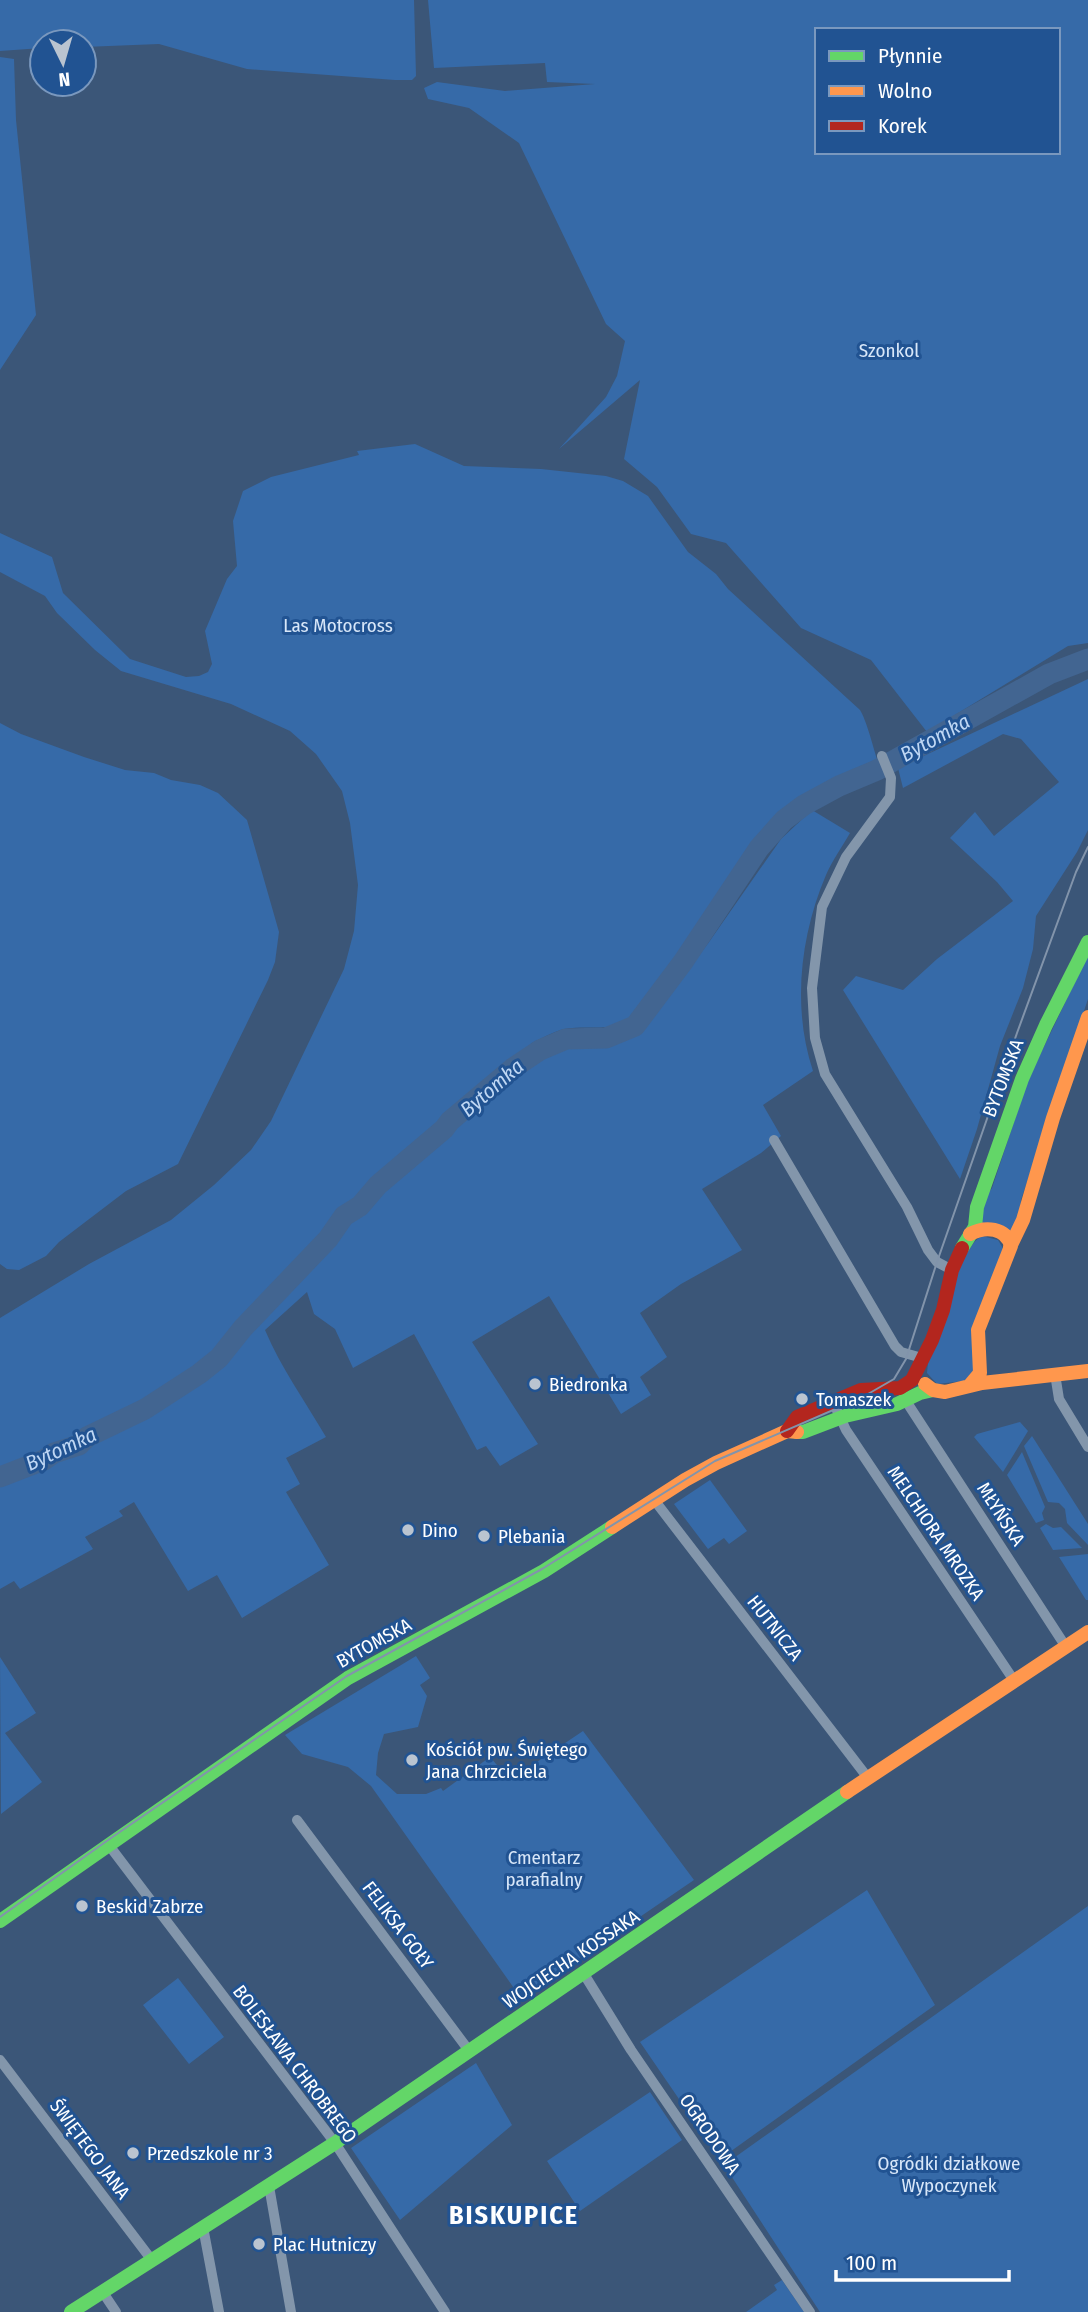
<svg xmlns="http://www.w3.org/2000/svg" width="1088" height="2312" font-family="'Fira Sans Condensed',sans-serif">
	<rect width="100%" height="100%" fill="#3b5678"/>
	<path fill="#366aa8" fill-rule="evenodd" d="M0 0H414L416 76 412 80H395L247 69 159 44 84 47V42H42V48L0 51Z
		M428 0H1088V643L1068 646 927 732 871 660 801 628 726 543 691 534 657 487 624 459 640 380 559 449 606 397 617 376 625 341 606 324 519 143 469 108 428 99 424 88 437 82 505 91 595 84 547 82 545 63 434 68ZM817 30H1058V152H817Z
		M0 57 14 59 16 120 36 315 0 370Z
		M415 444 464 466 541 469 606 476 623 481 648 496 688 552 716 574 728 589 860 710C866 719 873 746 877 759L821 785 801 799 770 826 631 1020C609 1032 587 1025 564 1029 553 1032 542 1038 532 1043L374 1177 203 1361 151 1396 42 1452 0 1469V1318L89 1264 171 1220 214 1185 251 1150 271 1121 344 969 354 931 358 885 350 823 342 791 316 754 290 731 231 704 121 671 95 650 57 613 45 596 0 572V533L52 557 63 593 130 659 186 677 199 676 208 672 212 664 205 631 227 579 237 566 233 521 243 491 271 477 359 455 357 451Z
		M1088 679V830L1077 852 1036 916 1033 949 1023 988 1000 1046 977 1129 960 1179 843 990 856 976 903 990 937 959 1013 901 997 882 950 838 975 812 994 836 1059 782 1021 739 1003 734 903 788 898 768Z
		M0 723 21 734 84 757 125 770 154 773 171 780 200 785 218 793 247 820 279 932 275 962 268 980 178 1164 126 1191 59 1242 46 1256 19 1270 7 1269 0 1264Z
		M812 810 850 833C842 847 832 861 826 875 800 936 792 1008 813 1071L763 1105 781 1136 761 1153 702 1189 742 1250 681 1284 640 1313 667 1357 640 1377 651 1395 621 1414 549 1296 472 1342 538 1444 500 1466 486 1446 477 1450 414 1334 353 1368 335 1329 314 1314 307 1292 265 1330C281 1368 305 1401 326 1437L286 1458 300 1484 286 1492 329 1565 242 1618 217 1575 188 1591 134 1502 119 1511 123 1516 85 1537 93 1549 20 1589 14 1581 0 1589V1481L34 1472 115 1433 182 1394 303 1278 348 1222 453 1125 520 1068 542 1053 582 1044 617 1042 641 1028 667 998 709 942 781 839Z
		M1088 955V999L1021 1200 1020 1214 1011 1231 982 1223 984 1199 992 1188 1028 1080Z
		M982 1236 998 1240 1004 1250 974 1370 964 1381 937 1384 927 1373 928 1363C935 1339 961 1244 982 1236Z
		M1020 1422 1028 1431 1003 1472 974 1437 977 1434Z
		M1032 1436 1088 1524V1545L1067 1523 1065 1509 1059 1503 1048 1502 1024 1446Z
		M1022 1452 1045 1507 1042 1513 1044 1520 1036 1523 1007 1475Z
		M710 1480 747 1531 729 1544 724 1538 708 1549 674 1504Z
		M1046 1524 1053 1528 1061 1527 1082 1548 1053 1550 1040 1528Z
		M1088 1554V1600H1086L1059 1557Z
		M416 1656 430 1678 420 1685 427 1696 418 1727 384 1734 378 1753 376 1775 397 1794H426L441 1788 443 1791 490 1757 510 1780 583 1731 694 1880 521 1998 371 1786 348 1767 302 1754 285 1735Z
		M0 1657 36 1713 5 1733 42 1782 1 1814Z
		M867 1890 935 2005 720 2159 640 2042Z
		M1088 1906V2312H820L724 2165Z
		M178 1978 224 2037 189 2064 143 2005Z
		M476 2063 512 2125 400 2220 351 2148Z
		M650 2092 682 2140 580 2211 547 2161Z
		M782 2280 804 2312H746L777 2290 774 2285Z"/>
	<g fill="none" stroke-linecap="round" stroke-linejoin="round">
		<path stroke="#426591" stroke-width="21" d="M0 1477 44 1460 54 1453 79 1445 87 1437 145 1409 199 1374 219 1358 243 1328 328 1239 344 1216 360 1206 378 1185 444 1129 450 1121 513 1068 540 1050 566 1039 606 1038 635 1026 683 962 759 848 784 820 804 805 839 786 877 770 1049 674 1088 659"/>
		<path stroke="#8396ab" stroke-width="10" d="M882 756 891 778 890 797 846 857 822 907 812 988 815 1038 825 1074 907 1207 928 1250 937 1262 952 1270
			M774 1140 895 1346 901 1352 922 1358
			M1055 1374 1059 1399 1088 1447
			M906 1401 1066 1647
			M833 1402 846 1430 1015 1682
			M655 1501 868 1778
			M297 1820 470 2052
			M108 1844 335 2143 445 2312
			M584 1974 631 2050 810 2312
			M0 2060 151 2259
			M269 2186 291 2312
			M203 2227 219 2312
			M102 2291 116 2312"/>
		<path stroke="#63d668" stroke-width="14" d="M962 1248 975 1227 977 1207 1022 1079 1046 1025 1088 942
			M797 1432H803L845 1416 897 1404 920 1393 933 1390
			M0 1921 348 1678 544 1571 612 1527
			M71 2312 335 2143 847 1792"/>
		<path stroke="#ff974d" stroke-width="14" d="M1010 1247 1023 1220 1053 1118 1088 1017
			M925 1384 933 1390 945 1392 982 1383 1088 1371
			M969 1386 980 1373 978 1330 1011 1246C1006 1227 985 1226 970 1234
			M612 1527 685 1480 716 1463 787 1431 797 1432
			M847 1792 1088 1632"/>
		<path stroke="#b3261e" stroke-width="14" d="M787 1431 797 1417 861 1390 900 1388 912 1380 932 1340 943 1310 952 1270 962 1248"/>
		<path stroke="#8294ab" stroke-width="2" d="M0 1917 111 1838 347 1676 542 1569 715 1461 861 1398 894 1379 906 1359 937 1262 1017 1033 1076 872 1088 847"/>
	</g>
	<g fill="#bac4d0" stroke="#215392" stroke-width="2.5">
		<circle cx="535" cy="1384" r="7"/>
		<circle cx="802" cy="1399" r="7"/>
		<circle cx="408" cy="1530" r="7"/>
		<circle cx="484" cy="1536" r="7"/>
		<circle cx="412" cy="1760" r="7"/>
		<circle cx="82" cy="1906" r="7"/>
		<circle cx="133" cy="2153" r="7"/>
		<circle cx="259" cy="2244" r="7"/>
	</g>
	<g text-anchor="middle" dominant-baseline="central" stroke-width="6" stroke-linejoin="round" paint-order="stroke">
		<g font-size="19" fill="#d8e7f9" stroke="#215392">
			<text x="889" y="350">Szonkol</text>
			<text x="338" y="625">Las Motocross</text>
			<text x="544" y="1857">Cmentarz<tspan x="544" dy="22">parafialny</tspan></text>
			<text x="949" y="2163">Ogródki działkowe<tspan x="949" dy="22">Wypoczynek</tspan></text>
		</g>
		<g font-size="19" fill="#fff" stroke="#215392">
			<text transform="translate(1003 1078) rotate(-69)">BYTOMSKA</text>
			<text transform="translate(1001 1514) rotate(57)">MŁYŃSKA</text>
			<text transform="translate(936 1533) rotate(56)">MELCHIORA MROZKA</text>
			<text transform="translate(775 1628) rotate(52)">HUTNICZA</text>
			<text transform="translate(374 1643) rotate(-29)">BYTOMSKA</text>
			<text transform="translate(398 1925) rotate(53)">FELIKSA GOŁY</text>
			<text transform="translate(571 1959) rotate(-34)">WOJCIECHA KOSSAKA</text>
			<text transform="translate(295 2064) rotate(53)">BOLESŁAWA CHROBREGO</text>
			<text transform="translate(710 2134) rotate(56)">OGRODOWA</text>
			<text transform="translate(90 2149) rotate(53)">ŚWIĘTEGO JANA</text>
		</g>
		<g font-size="19" fill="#fff" stroke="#215392" text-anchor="start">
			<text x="549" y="1384">Biedronka</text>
			<text x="816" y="1399">Tomaszek</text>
			<text x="422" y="1530">Dino</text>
			<text x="498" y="1536">Plebania</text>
			<text x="426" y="1749">Kościół pw. Świętego<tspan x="426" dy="22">Jana Chrzciciela</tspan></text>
			<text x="96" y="1906">Beskid Zabrze</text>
			<text x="147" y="2153">Przedszkole nr 3</text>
			<text x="273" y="2244">Plac Hutniczy</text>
		</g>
		<g font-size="21" font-style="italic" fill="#bfd7f4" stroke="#215392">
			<text transform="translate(935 738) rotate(-29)">Bytomka</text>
			<text transform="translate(492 1088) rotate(-41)">Bytomka</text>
			<text transform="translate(61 1449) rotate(-25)">Bytomka</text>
		</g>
		<g font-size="26" font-weight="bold" letter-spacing="2" fill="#fff" stroke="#215392">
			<text x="514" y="2215">BISKUPICE</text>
		</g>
	</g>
	<rect x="815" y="28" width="245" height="126" fill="#215392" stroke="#7a98be" stroke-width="2"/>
	<rect x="829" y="51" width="35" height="10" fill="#63d668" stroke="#7a98be" stroke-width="2"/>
	<text x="878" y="63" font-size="21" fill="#ffffff">Płynnie</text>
	<rect x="829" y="86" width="35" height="10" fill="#ff974d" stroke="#7a98be" stroke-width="2"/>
	<text x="878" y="98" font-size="21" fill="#ffffff">Wolno</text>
	<rect x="829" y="121" width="35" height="10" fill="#b3261e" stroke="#7a98be" stroke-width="2"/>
	<text x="878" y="133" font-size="21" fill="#ffffff">Korek</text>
	<g transform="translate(63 63) rotate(175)"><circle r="33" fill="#215392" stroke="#7a98be" stroke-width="2"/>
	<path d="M0-5L12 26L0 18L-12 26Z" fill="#bac4d0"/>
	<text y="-10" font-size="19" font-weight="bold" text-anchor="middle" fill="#ffffff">N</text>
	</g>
	<path d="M836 2270v10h173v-10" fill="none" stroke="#ffffff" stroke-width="3.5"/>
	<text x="846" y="2270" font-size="21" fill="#ffffff" stroke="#215392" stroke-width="5" paint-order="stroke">100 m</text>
</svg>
